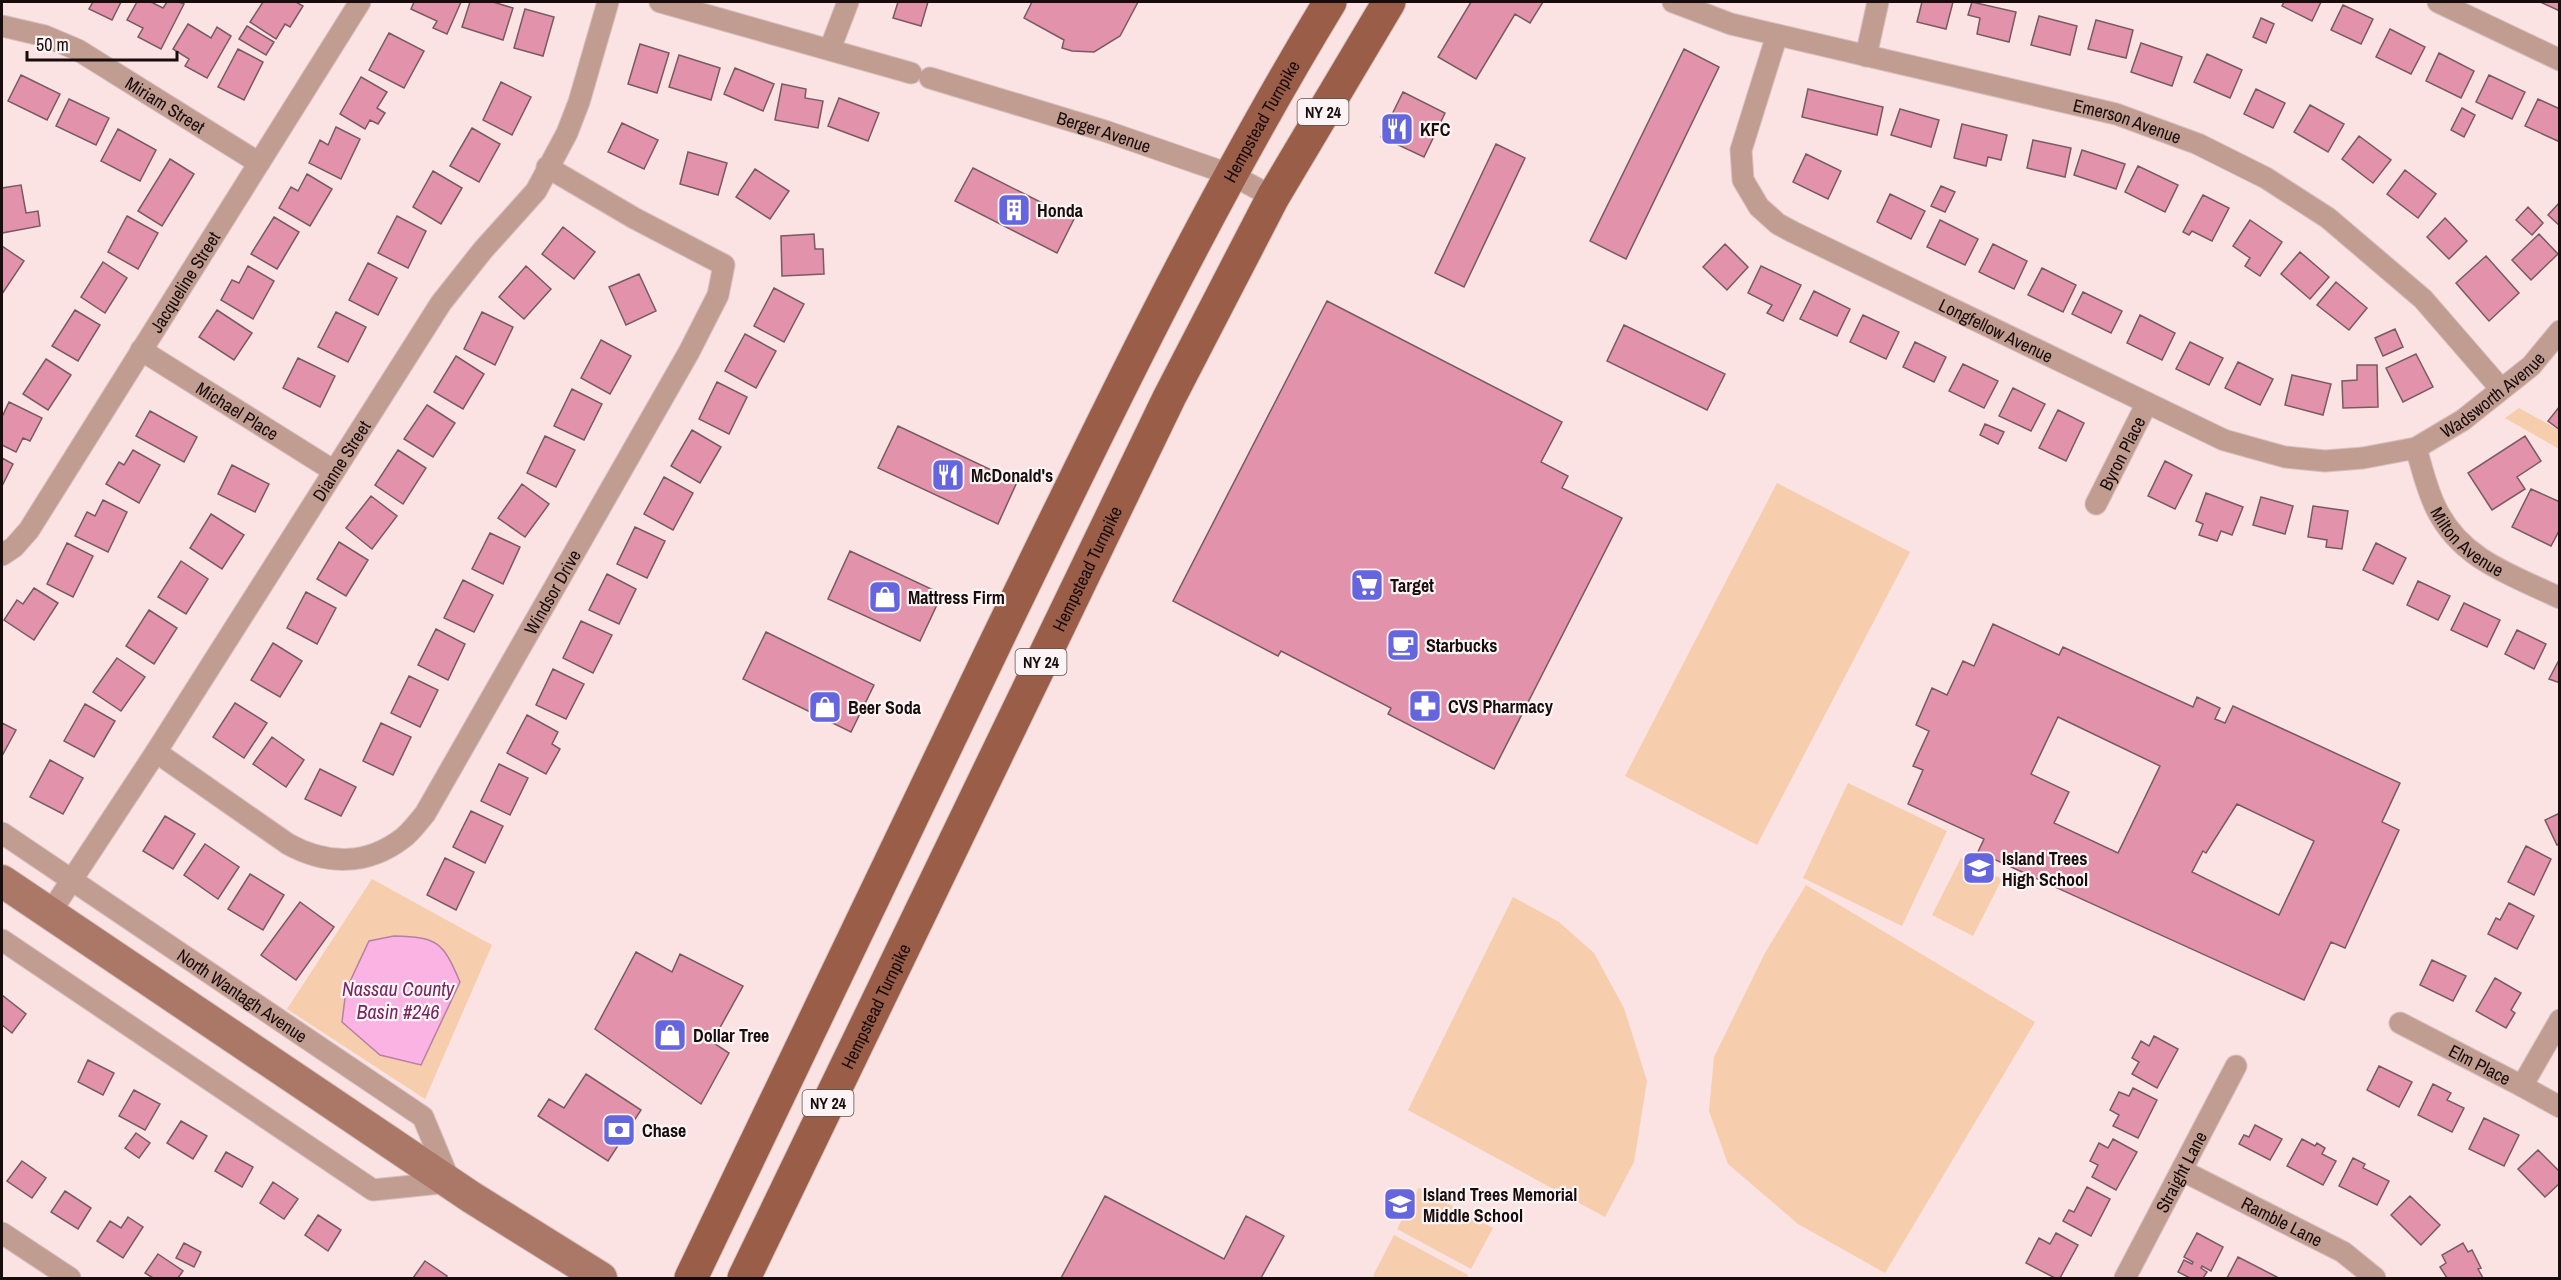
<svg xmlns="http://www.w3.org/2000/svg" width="2561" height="1280" font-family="'Archivo Narrow',sans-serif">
	<rect width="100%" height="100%" fill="#fae3e2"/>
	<path fill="#f6cdad" d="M2519 408 2559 430V449L2505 418Z
		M1777 483 1910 552 1757 845 1625 776Z
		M1848 783 1947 831 1902 926 1803 878Z
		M1961 858 2002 879 1973 936 1932 915Z
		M372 879 492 945 425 1099 287 1009Z
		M1806 885 2035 1022 1885 1273 1798 1224 1728 1164 1709 1111 1714 1057 1765 953Z
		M1513 897 1559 922 1594 953 1624 1008 1647 1081 1634 1162 1605 1217 1408 1110Z
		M1419 1188 1493 1228 1471 1269 1397 1229Z
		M1394 1235 1468 1275 1467 1278H1377L1373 1276Z"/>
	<path fill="#fab3e2" stroke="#b681a2" stroke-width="1.5" d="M394 936C438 937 443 942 460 982L421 1065 380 1055 342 1022 346 990 369 941Z"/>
	<path fill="#e292ab" stroke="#795a63" stroke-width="1.5" fill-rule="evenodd" d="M93 2H121L112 20 89 9Z
		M137 2H151L163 8 167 2H179L184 4 161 49 138 37 143 28 127 20Z
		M263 2H296L303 6 290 27 285 24 276 39 250 22Z
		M414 2H461L447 34 433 28 437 21 411 9Z
		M470 2H493L513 8 503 40 462 27Z
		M898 2H928L921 26 893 18Z
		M1032 2H1138L1120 36 1094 52 1072 51 1062 48 1064 40 1024 18Z
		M1471 2H1543L1530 23 1515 14 1476 79 1438 57Z
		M1922 2H1953L1946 29 1917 22Z
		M1972 2 2016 12 2009 42 1977 34 1980 18 1968 15Z
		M2284 2H2321L2312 21 2282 6Z
		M2540 2H2560V11Z
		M2343 5 2373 19 2361 44 2331 30Z
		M525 9 554 17 543 56 514 48Z
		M2039 16 2077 26 2070 55 2031 45Z
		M2261 18 2274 24 2266 43 2253 37Z
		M2096 20 2133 30 2126 58 2088 49Z
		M188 24 211 38 217 27 231 36 207 78 185 66 189 59 173 49Z
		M247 26 274 42 266 55 239 39Z
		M2390 29 2425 47 2411 74 2376 57Z
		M389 33 424 51 404 88 369 70Z
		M2141 43 2182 57 2172 86 2131 72Z
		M640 44 669 53 657 93 628 84Z
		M238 49 263 62 244 100 218 87Z
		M1684 49 1719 67 1626 259 1590 241Z
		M2439 53 2474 71 2461 98 2426 81Z
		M2207 54 2242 70 2230 98 2194 82Z
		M679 55 720 68 711 100 669 87Z
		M735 68 774 84 763 111 724 94Z
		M21 75 60 94 47 120 8 101Z
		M2489 75 2525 92 2512 119 2476 102Z
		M361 77 387 92 377 108 385 113 378 124 370 120 365 129 340 114Z
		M501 82 531 97 512 135 483 120Z
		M782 84 806 89 805 98 823 101 818 128 775 120Z
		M1808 89 1883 107 1877 135 1802 117Z
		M2256 89 2285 103 2273 128 2244 114Z
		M1403 92 1445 113 1424 157 1381 137Z
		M839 98 879 113 868 141 828 126Z
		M69 99 109 118 96 145 56 126Z
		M2538 99 2560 109V142L2525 126Z
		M2310 105 2344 124 2328 152 2294 132Z
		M2462 108 2475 115 2464 137 2451 130Z
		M1900 109 1939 120 1931 147 1891 135Z
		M622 123 658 140 644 169 608 152Z
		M1962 124 2007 135 2001 160 1988 157 1986 166 1954 158Z
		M336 127 360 139 341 179 309 163 320 140 328 145Z
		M472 128 500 144 479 182 450 166Z
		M118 129 156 150 140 181 101 161Z
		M2359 136 2391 160 2373 183 2342 159Z
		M2033 140 2071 148 2065 177 2027 168Z
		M1496 144 1525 158 1464 287 1435 273Z
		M2082 150 2125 164 2116 189 2074 175Z
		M688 152 727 163 718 195 680 184Z
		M1806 154 1841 171 1828 199 1793 182Z
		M170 159 194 174 162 226 138 211Z
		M2138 166 2178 185 2165 212 2125 192Z
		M973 168 1074 219 1057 253 955 201Z
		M755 169 789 191 770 219 736 197Z
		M2405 170 2436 194 2418 218 2387 194Z
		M433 171 462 188 441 224 413 207Z
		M307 174 332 189 310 226 279 208 291 187 298 191Z
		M21 185 26 213 38 211 40 226 2 233V188Z
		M1941 186 1955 192 1945 212 1931 206Z
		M1890 194 1925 211 1911 239 1877 222Z
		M2203 195 2229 208 2212 241 2192 231 2189 235 2183 232Z
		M2560 202V226L2548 215Z
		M2528 207 2543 223 2532 235 2516 220Z
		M127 216 158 233 138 269 108 252Z
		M397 216 426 231 408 268 378 253Z
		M274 217 299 232 277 269 251 254Z
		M2445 218 2467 241 2449 259 2427 237Z
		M1940 220 1978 239 1965 265 1927 247Z
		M2250 220 2282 242 2260 276 2245 266 2250 258 2233 246Z
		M563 227 595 252 574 279 542 254Z
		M814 234 815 249H823L824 274 782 276 781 236Z
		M2539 234 2558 254 2531 280 2512 260Z
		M1725 244 1748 267 1727 290 1703 267Z
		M1993 244 2027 261 2014 289 1979 272Z
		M2 246 24 261 2 294Z
		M2300 252 2329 277 2310 299 2281 274Z
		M2486 256 2519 293 2489 321 2456 283Z
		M103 262 127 278 105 313 81 297Z
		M368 263 397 278 378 315 349 300Z
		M248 266 274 281 253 319 221 300 232 280 239 283Z
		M526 266 551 289 524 319 499 297Z
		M1761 266 1801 285 1783 321 1767 313 1772 305 1748 293Z
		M2042 268 2076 285 2063 312 2028 295Z
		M639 274 656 311 626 325 609 287Z
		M2336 282 2367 308 2349 330 2317 305Z
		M774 288 804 304 784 342 754 326Z
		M1814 291 1850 309 1837 336 1800 319Z
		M2083 292 2122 311 2111 333 2072 314Z
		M1327 301 1562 422 1541 462 1568 476 1562 488 1622 518 1494 769 1388 714 1391 708 1281 651 1278 656 1173 601Z
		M75 310 100 325 78 361 52 346Z
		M217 310 252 333 234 360 199 337Z
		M336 312 366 327 348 362 318 347Z
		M482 312 513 327 495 365 464 349Z
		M1863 315 1899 332 1886 359 1850 342Z
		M2140 315 2175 333 2162 360 2127 343Z
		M1624 325 1725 374 1707 410 1607 361Z
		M2395 329 2403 347 2383 356 2375 338Z
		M745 334 776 351 756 388 725 371Z
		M601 340 631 356 610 394 581 378Z
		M1915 342 1946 357 1934 382 1903 367Z
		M2190 342 2223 358 2209 385 2176 369Z
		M2416 354 2433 387 2403 402 2386 368Z
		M456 356 484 374 463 409 434 392Z
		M298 358 335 376 320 407 283 388Z
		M46 359 71 375 48 410 23 394Z
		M2238 362 2273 379 2260 405 2225 388Z
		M1963 364 1998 381 1984 408 1949 391Z
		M2357 365H2377L2378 407 2343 408 2342 381 2357 380Z
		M2292 375 2331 384 2323 415 2285 405Z
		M717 382 747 397 729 434 699 419Z
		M2013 388 2045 404 2031 431 1999 416Z
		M572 389 602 404 584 440 554 426Z
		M9 402 42 418 30 441 23 438 16 452 2 445V417Z
		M427 405 455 423 433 457 404 439Z
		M2560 406V430L2548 421Z
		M2058 410 2084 423 2066 461 2039 448Z
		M150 411 197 437 184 462 136 436Z
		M1985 424 2004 432 1998 444 1980 435Z
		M898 426 1017 482 998 524 878 468Z
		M692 430 721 447 700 483 671 466Z
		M545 436 575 450 556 487 527 473Z
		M2525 436 2541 461 2517 477 2525 489 2492 510 2468 473Z
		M133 450 160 465 139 503 106 484 119 462 124 465Z
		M398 450 426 468 403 504 375 485Z
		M2 458 13 464 2 486Z
		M2165 461 2192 475 2175 509 2148 496Z
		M232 465 269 484 255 512 218 494Z
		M664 477 693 493 673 530 644 514Z
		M522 484 549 504 525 537 498 518Z
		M2531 489 2560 502V529L2551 546 2512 527Z
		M2206 493 2243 507 2232 535 2221 531 2217 541 2199 535 2203 524 2196 521Z
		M371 496 397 516 372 549 346 528Z
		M2261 497 2293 506 2285 534 2253 525Z
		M103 500 127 512 108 552 75 536 87 512 95 516Z
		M2313 506 2348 511 2342 549 2326 547 2327 540 2308 537Z
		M211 514 244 535 222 569 190 548Z
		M635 527 665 541 647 578 617 564Z
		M490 533 520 547 503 584 472 569Z
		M339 542 368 560 346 596 317 579Z
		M67 543 93 556 73 597 47 584Z
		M2376 543 2406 558 2393 584 2363 570Z
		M850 551 942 594 920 641 828 599Z
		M181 561 208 579 186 614 158 597Z
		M607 574 636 589 619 624 589 610Z
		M463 580 493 595 474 632 444 618Z
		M2418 581 2450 596 2438 620 2407 605Z
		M34 588 58 603 34 640 4 620 17 600 23 604Z
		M306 592 336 608 317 644 287 628Z
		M2464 603 2500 620 2487 647 2451 630Z
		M149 610 177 628 154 664 126 646Z
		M581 621 612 635 593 673 563 658Z
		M1993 624 2059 655 2063 647 2193 707 2197 697 2220 708 2215 719 2225 723 2233 706 2400 783 2382 822 2399 830 2345 948 2331 942 2304 1000 1978 852 1984 839 1908 804 1923 770 1913 766 1929 731 1916 725 1932 688 1947 695 1963 661 1974 666ZM2058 717 2160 766 2118 853 2054 823 2069 792 2031 774ZM2237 804 2314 841 2279 915 2192 872 2203 851 2206 853Z
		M436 629 465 644 448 680 418 665Z
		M2517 630 2546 644 2534 669 2505 654Z
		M766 632 874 685 851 732 743 679Z
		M273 643 302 661 280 697 251 680Z
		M117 658 145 677 121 711 93 692Z
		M2560 658V683L2549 679Z
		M553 669 584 684 566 719 536 705Z
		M409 676 438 690 420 727 391 713Z
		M235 703 267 723 244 758 213 737Z
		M85 704 115 721 94 757 64 741Z
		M527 715 558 732 552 744 560 749 546 774 507 753Z
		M2 723 16 730 2 756Z
		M381 723 411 737 393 775 363 761Z
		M272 737 304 760 286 787 253 764Z
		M50 760 83 778 63 814 30 797Z
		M499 764 528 778 510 815 481 801Z
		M320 769 356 787 341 816 305 799Z
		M471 811 503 826 485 863 453 847Z
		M2560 813V844L2557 845 2545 820Z
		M165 816 195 834 173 869 143 851Z
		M205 844 239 867 218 899 184 875Z
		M2526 846 2551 859 2534 895 2508 882Z
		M445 858 474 872 456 910 427 895Z
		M250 874 284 895 263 930 228 909Z
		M300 902 334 927 296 980 261 955Z
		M2509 903 2534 916 2517 949 2488 934 2496 918 2500 920Z
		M636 952 672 972 680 954 743 986 712 1042 729 1053 701 1104 595 1029Z
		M2432 960 2466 976 2453 1001 2420 985Z
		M2495 978 2521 993 2511 1010 2515 1013 2506 1028 2476 1011Z
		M2 995 26 1014 12 1033 2 1025Z
		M2154 1036 2178 1049 2157 1088 2132 1074 2139 1062 2132 1058 2141 1041 2149 1046Z
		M88 1060 114 1073 103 1095 78 1082Z
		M2379 1066 2412 1082 2399 1107 2367 1090Z
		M586 1074 641 1110 608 1161 538 1116 549 1099 564 1108Z
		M2433 1084 2451 1093 2447 1100 2464 1108 2452 1132 2418 1115Z
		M2133 1088 2157 1100 2138 1138 2113 1126 2119 1115 2110 1110 2119 1092 2129 1096Z
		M134 1090 160 1104 145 1130 119 1116Z
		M2484 1118 2519 1135 2504 1166 2469 1149Z
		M181 1121 207 1136 193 1159 167 1143Z
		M2255 1125 2282 1139 2270 1160 2239 1144 2244 1135 2249 1137Z
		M136 1133 150 1143 139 1158 125 1148Z
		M2113 1139 2137 1152 2116 1190 2092 1177 2098 1165 2090 1161 2099 1143 2108 1148Z
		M2302 1139 2315 1146 2317 1143 2325 1148 2322 1154 2336 1161 2323 1185 2287 1166Z
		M2538 1150 2560 1172V1183L2545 1197 2518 1169Z
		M226 1152 253 1167 242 1187 215 1171Z
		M2353 1158 2365 1164 2363 1168 2389 1181 2377 1205 2339 1186Z
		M22 1161 46 1178 32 1198 7 1181Z
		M273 1182 298 1199 284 1219 260 1203Z
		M2087 1187 2110 1199 2091 1236 2063 1221 2069 1210 2074 1212Z
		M65 1191 91 1208 78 1229 51 1212Z
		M1105 1196 1224 1259 1246 1216 1284 1236 1261 1278H1061Z
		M2410 1196 2440 1225 2421 1245 2391 1215Z
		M318 1215 341 1230 328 1251 305 1235Z
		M128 1217 143 1227 123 1258 97 1241 110 1221 121 1228Z
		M2056 1233 2078 1245 2060 1278H2055L2026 1263 2039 1238 2050 1244Z
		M2197 1233 2223 1247 2211 1271 2202 1266 2201 1268 2207 1272 2203 1278H2190L2178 1272 2184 1260 2192 1264 2193 1262 2184 1257Z
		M184 1243 201 1252 194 1267 176 1258Z
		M2463 1243 2468 1252 2472 1250 2481 1268 2478 1269 2483 1278H2447L2440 1267 2446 1263 2442 1255Z
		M158 1254 183 1271 178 1278H153L145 1273Z
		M2238 1257 2277 1277 2276 1278H2227Z
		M425 1261 447 1276 446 1278H413Z"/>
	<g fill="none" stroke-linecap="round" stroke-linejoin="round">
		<g stroke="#d6c1c0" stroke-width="23">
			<g id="minor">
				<path d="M660 2 911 73"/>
				<path id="s1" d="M1673 2 1731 24 2116 114 2198 144 2266 178 2328 218 2423 299 2501 389"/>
				<path d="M2438 2 2560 60"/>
				<path id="s2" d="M2 26 45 36 78 50 259 163"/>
				<path id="s3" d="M1777 35 1741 150 1743 180 1759 207 1778 224 1793 232 2224 440 2285 457 2325 461 2363 458 2416 448 2463 420 2531 366 2560 331"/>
				<path d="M830 49 848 2"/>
				<path d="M1866 56 1878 2"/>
				<path id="s4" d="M930 78 1105 131 1232 175 1273 197"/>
				<path id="s5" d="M141 350 334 471"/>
				<path id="s6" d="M2416 448C2422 468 2427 491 2437 510 2462 560 2512 575 2560 598"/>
				<path id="s7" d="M2096 504 2147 403"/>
				<path id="s8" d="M2 555 14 547 29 530 360 2"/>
				<path id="s9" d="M156 752 288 844C326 865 367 866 403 838 411 832 418 822 425 814L689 352 718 295 724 265 634 218 547 167"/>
				<path id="s10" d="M2 833 423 1117 450 1182 373 1190 2 940"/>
				<path id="s11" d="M50 913 156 752 441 303 483 250 536 191 567 133 579 102 608 2"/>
				<path id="s12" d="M2400 1023 2522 1086 2560 1107"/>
				<path d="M2522 1086 2560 1020"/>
				<path id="s13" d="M2183 1171 2343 1252 2375 1278"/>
				<path d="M2 1233 70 1278"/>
				<path id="s14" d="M2125 1278 2236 1066"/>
			</g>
		</g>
		<g stroke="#d6c1c0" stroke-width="34">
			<path id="secondary" d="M2 881 471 1197 601 1278"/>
		</g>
		<g stroke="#d6c1c0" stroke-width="35">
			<g id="primary">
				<path id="s15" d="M691 1278C791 1066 893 855 995 644 1100 427 1205 208 1330 2"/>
				<path id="s16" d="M744 1278 1169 398 1273 197 1389 2"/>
			</g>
		</g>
		<use href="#minor" stroke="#c19d91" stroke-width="21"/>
		<use href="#secondary" stroke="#ab7867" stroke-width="32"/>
		<use href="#primary" stroke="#9a5d48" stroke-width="33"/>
	</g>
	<defs>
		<g id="restaurant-square" transform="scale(1.725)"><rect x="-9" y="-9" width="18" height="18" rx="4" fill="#6565de" stroke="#fcf4f4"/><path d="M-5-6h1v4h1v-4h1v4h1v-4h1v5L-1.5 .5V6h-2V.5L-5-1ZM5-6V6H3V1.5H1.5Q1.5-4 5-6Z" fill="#fff"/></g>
		<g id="building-square" transform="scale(1.725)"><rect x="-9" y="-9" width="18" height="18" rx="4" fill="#6565de" stroke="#fcf4f4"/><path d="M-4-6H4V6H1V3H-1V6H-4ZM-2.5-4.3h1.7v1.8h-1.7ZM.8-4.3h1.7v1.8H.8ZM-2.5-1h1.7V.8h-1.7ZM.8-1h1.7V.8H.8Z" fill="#fff"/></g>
		<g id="supermarket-square" transform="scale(1.725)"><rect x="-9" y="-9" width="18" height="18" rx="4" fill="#6565de" stroke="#fcf4f4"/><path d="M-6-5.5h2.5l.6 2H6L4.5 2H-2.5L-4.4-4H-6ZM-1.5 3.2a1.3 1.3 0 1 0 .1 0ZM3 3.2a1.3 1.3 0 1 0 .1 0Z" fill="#fff"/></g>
		<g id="shop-square" transform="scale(1.725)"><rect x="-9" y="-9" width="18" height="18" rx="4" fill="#6565de" stroke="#fcf4f4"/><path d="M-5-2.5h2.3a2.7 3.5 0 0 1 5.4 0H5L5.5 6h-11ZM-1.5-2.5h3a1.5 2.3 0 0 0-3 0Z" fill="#fff"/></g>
		<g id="cafe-square" transform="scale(1.725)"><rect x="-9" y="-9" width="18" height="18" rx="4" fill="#6565de" stroke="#fcf4f4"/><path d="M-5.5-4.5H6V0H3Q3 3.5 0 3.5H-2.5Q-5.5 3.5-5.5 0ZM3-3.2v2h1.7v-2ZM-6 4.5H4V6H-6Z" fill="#fff"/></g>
		<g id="pharmacy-square" transform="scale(1.725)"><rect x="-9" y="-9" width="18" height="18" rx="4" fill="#6565de" stroke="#fcf4f4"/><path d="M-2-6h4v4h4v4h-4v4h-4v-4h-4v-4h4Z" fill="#fff"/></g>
		<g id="school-square" transform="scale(1.725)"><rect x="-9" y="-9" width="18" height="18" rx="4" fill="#6565de" stroke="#fcf4f4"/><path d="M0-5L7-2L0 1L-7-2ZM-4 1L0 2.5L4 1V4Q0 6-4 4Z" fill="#fff"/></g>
		<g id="bank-square" transform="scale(1.725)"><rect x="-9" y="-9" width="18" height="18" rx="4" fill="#6565de" stroke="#fcf4f4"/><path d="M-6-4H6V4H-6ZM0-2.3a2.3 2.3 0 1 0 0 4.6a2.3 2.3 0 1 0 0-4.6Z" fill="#fff"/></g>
	</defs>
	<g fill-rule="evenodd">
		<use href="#restaurant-square" x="1397" y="129"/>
		<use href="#building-square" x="1014" y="210"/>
		<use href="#restaurant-square" x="948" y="475"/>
		<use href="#supermarket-square" x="1367" y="585"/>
		<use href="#shop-square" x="885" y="597"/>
		<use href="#cafe-square" x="1403" y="645"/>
		<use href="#pharmacy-square" x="1425" y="706"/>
		<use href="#shop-square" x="825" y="707"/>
		<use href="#school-square" x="1979" y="868"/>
		<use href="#shop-square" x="670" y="1035"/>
		<use href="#bank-square" x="619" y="1130"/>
		<use href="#school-square" x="1400" y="1204"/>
	</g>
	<g text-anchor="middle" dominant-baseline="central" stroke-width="4.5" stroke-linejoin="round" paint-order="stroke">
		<g fill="#fcf4f4" stroke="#5c5252" stroke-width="1.5">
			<rect x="1297.5" y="99" width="51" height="26" rx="4.5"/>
			<rect x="1015.5" y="649" width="51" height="26" rx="4.5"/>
			<rect x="802.5" y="1090" width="51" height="26" rx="4.5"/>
		</g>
		<g font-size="16" font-weight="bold" fill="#180c0c">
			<text x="1323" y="112">NY 24</text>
			<text x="1041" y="662">NY 24</text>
			<text x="828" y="1103">NY 24</text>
		</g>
		<g font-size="18" fill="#180c0c" stroke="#fcf4f4">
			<text stroke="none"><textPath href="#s2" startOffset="183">Miriam Street</textPath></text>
			<text stroke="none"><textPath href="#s15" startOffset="1290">Hempstead Turnpike</textPath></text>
			<text stroke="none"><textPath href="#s1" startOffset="470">Emerson Avenue</textPath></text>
			<text stroke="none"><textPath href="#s4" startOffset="182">Berger Avenue</textPath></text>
			<text stroke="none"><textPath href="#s8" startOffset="330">Jacqueline Street</textPath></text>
			<text stroke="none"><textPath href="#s3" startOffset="450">Longfellow Avenue</textPath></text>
			<text stroke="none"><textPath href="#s3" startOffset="992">Wadsworth Avenue</textPath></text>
			<text stroke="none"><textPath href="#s5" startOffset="114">Michael Place</textPath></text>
			<text stroke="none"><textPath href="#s7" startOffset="57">Byron Place</textPath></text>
			<text stroke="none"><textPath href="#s11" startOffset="538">Dianne Street</textPath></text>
			<text stroke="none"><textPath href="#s6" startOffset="110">Milton Avenue</textPath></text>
			<text stroke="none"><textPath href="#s16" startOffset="788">Hempstead Turnpike</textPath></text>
			<text stroke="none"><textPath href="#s9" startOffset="572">Windsor Drive</textPath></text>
			<text stroke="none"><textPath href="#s10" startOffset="290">North Wantagh Avenue</textPath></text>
			<text stroke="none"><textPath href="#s16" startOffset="302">Hempstead Turnpike</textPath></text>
			<text stroke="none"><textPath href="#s12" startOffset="90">Elm Place</textPath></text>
			<text stroke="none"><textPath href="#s14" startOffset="120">Straight Lane</textPath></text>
			<text stroke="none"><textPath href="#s13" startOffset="111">Ramble Lane</textPath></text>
		</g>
		<g font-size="18" font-weight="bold" fill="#180c0c" stroke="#fcf4f4" text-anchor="start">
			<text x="1420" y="129">KFC</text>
			<text x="1037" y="210">Honda</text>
			<text x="971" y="475">McDonald's</text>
			<text x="1390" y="585">Target</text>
			<text x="908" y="597">Mattress Firm</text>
			<text x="1426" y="645">Starbucks</text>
			<text x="1448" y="706">CVS Pharmacy</text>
			<text x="848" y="707">Beer Soda</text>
			<text x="2002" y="858">Island Trees<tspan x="2002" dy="21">High School</tspan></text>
			<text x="693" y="1035">Dollar Tree</text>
			<text x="642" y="1130">Chase</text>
			<text x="1423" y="1194">Island Trees Memorial<tspan x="1423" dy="21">Middle School</tspan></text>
		</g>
		<g font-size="20" font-style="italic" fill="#752661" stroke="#fcf4f4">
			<text x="398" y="988">Nassau County<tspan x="398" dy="23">Basin #246</tspan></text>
		</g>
	</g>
	<rect width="2561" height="1280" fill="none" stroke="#180c0c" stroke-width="6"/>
	<path d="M27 51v9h150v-9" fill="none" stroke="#180c0c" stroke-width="3"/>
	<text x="36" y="51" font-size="18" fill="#180c0c" stroke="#fcf4f4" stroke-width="4.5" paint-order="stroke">50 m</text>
</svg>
